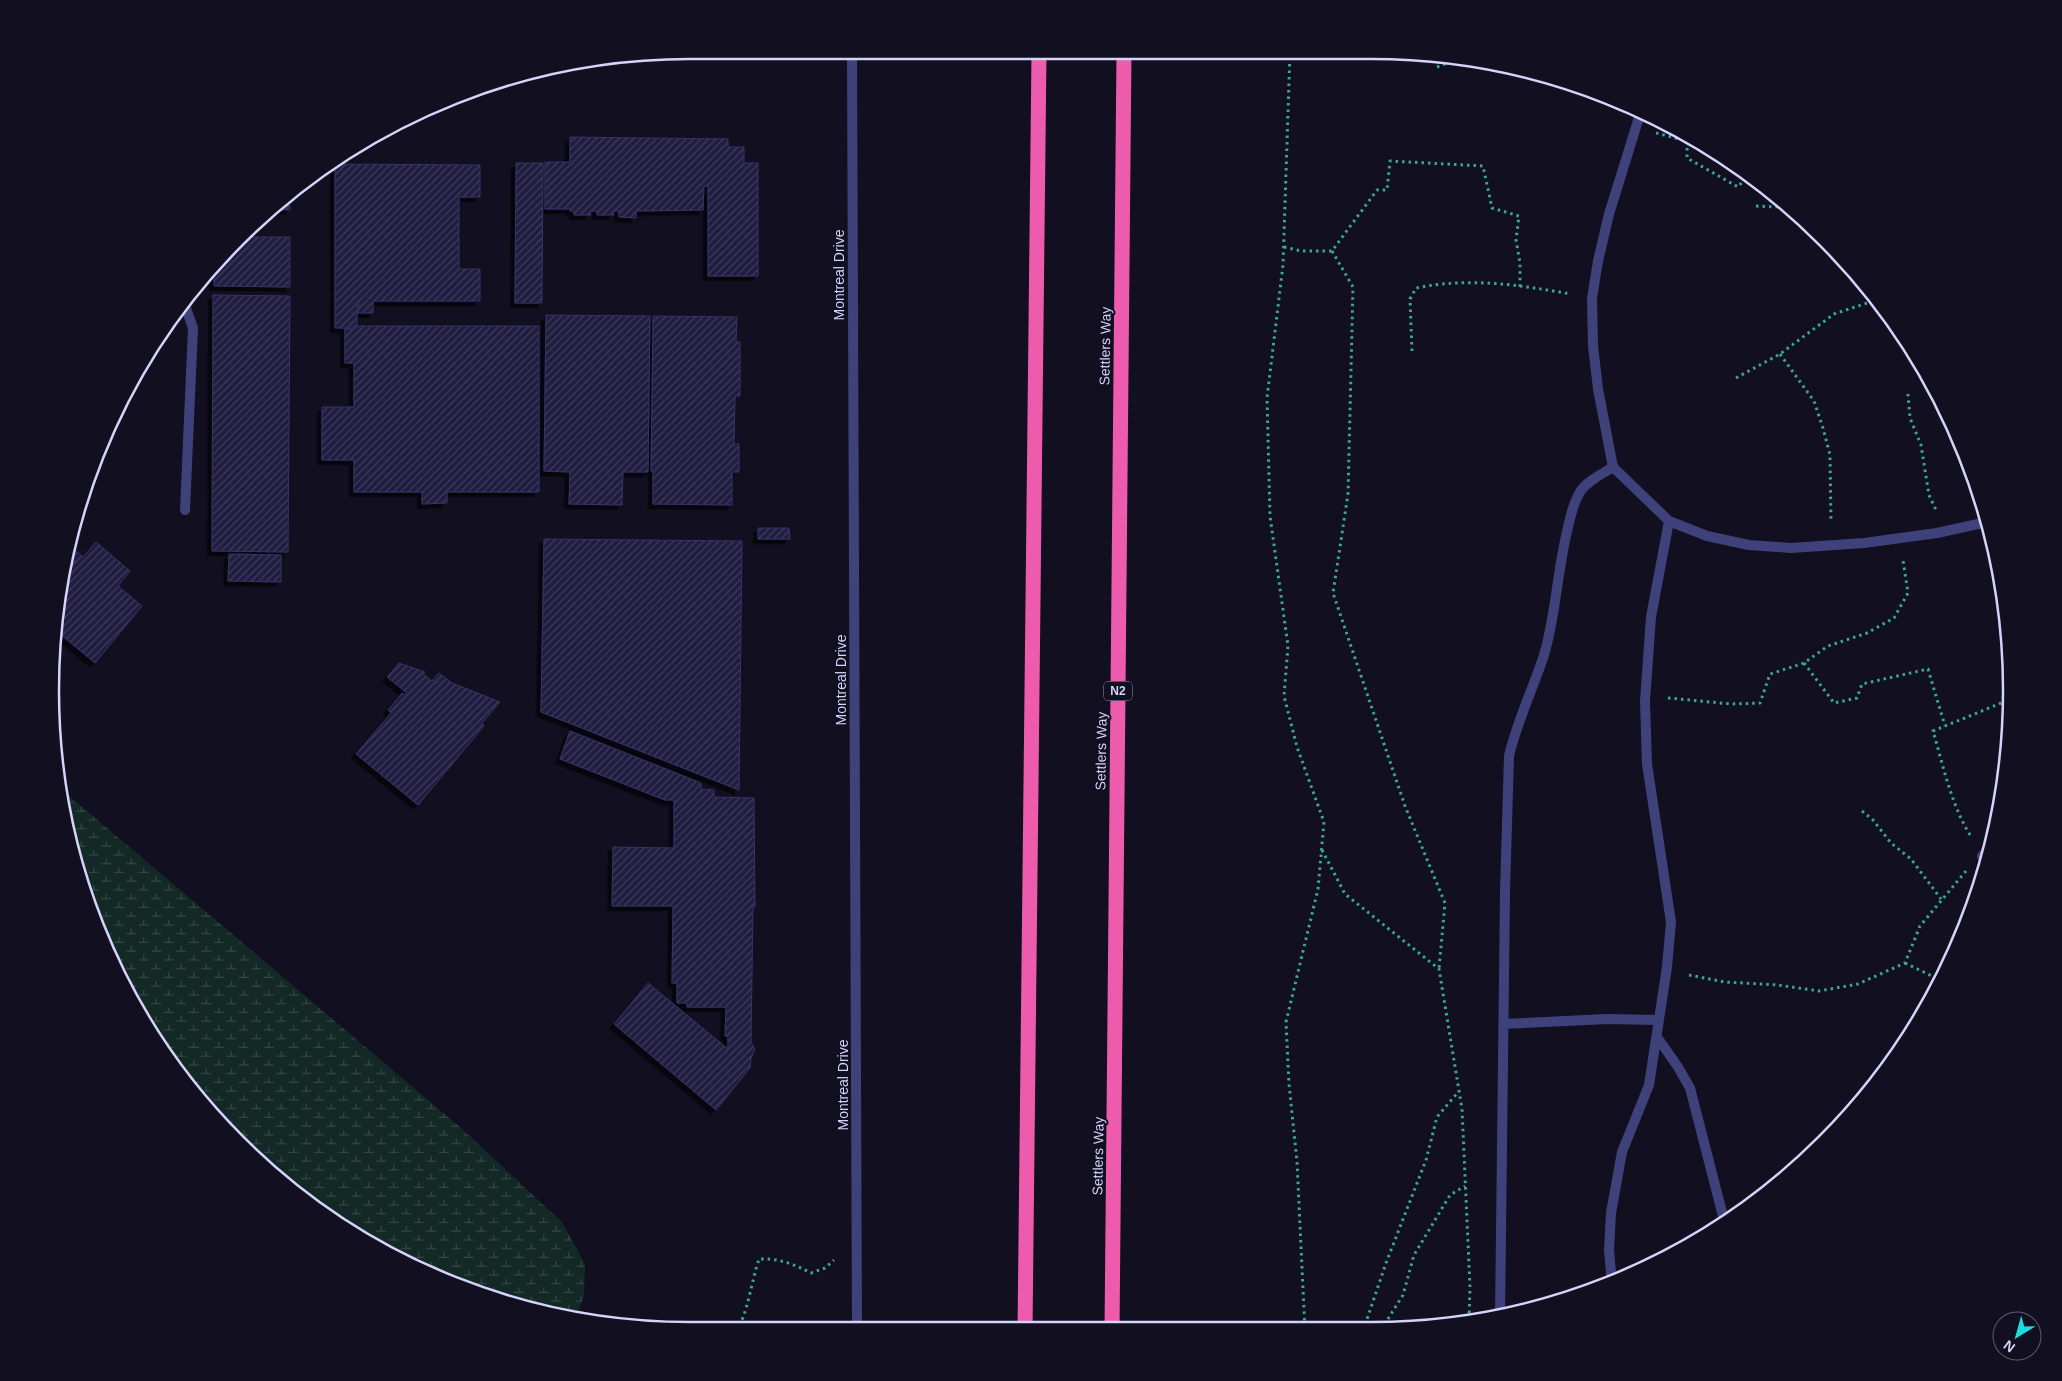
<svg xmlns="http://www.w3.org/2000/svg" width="2062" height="1381" font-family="Arial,sans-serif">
	<defs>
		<pattern id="wetland-marsh" width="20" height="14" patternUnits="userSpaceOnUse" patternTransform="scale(1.25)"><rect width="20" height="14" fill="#132926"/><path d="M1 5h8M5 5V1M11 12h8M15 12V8" fill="none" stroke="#344746"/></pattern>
		<pattern id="building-hatch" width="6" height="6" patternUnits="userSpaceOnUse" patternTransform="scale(1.25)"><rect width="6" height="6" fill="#211d3f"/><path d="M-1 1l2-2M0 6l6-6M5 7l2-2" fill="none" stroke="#403d5c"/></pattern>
		<filter id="shadow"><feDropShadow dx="-4.5" dy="4.5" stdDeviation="0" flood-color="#0009"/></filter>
	</defs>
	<rect width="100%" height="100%" fill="#110f20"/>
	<path fill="url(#wetland-marsh)" d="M61 789 461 1128 562 1222 585 1264 584 1295 576 1320 566 1319 407 1265 301 1199 238 1144 136 1010 84 897 62 816Z"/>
	<path fill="url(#building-hatch)" stroke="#383268" filter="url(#shadow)" d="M570 137 728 139V147H744V163H758V276H708V186H704L703 210 636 211V218L619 217V211H613L614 215H597V211H590L591 215H574V211H570V209H545V162H570Z
		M516 163H543L542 303H515Z
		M335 164 480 165V197H459V269H480V301H373V313H358L359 301H357V326L354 328H335Z
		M289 193 290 210 268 209Z
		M242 237H290V287L214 286V266Z
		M213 295 290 296 288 552 212 551Z
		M546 315 650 316 648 472H623L622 505 569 504 570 472 544 471Z
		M653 316 737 317 736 342H740V396H735L734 444H739V472H732V505L653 504V471H651Z
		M354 326H539V492H447V503L422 504V492H354V460H322V407H354V363H345V329H354Z
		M758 528H789L790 539H758Z
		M544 539 742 541 739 790 541 712Z
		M96 542 130 571 118 586 142 606 95 663 54 629 62 565 69 545 83 557Z
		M229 554 281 555V582L228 581Z
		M399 663 425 672 423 674 432 681 439 673 452 683 500 702 482 723 484 726 418 805 356 754 391 713 388 710 402 693 405 695 407 693 387 677Z
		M570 731 701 783V789L714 790V797L754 798 755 907H753L751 1042 755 1050 751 1058 750 1068 716 1110 614 1024 648 983 728 1049V1036H725L726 1007H687V1003H677V983H672L673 906H612L613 847 674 848V800H665L560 759Z"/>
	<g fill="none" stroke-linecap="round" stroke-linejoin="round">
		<path stroke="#3ba697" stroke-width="3" stroke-dasharray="2.5 4" stroke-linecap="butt" d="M1290 51 1283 265 1267 398 1270 516 1288 646 1284 696 1297 747 1324 822 1318 889 1286 1022 1289 1084 1297 1162 1305 1331
			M1437 67 1458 59
			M1656 133 1687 141V158L1738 187 1748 175
			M1756 206 1774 207 1785 206
			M1284 247 1301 251H1332L1377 190H1387L1390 161 1483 166 1492 208 1519 216 1516 240 1520 263V287
			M1332 251 1353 287 1348 494 1333 593 1405 806 1445 903 1439 969
			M1412 351 1410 299 1416 288C1469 277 1519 285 1571 294
			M1780 354 1814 401 1823 428 1830 455 1831 522
			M1736 378 1780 354 1834 314 1876 300
			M1908 394 1910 418 1921 445 1929 495 1936 510
			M1804 663 1834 703 1857 698 1862 684 1928 669 1945 726
			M1668 698 1731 704 1760 703 1770 674 1804 663 1828 646 1867 633 1894 618 1908 593 1903 560
			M1862 811 1873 820 1891 843 1911 859 1941 899
			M1970 835C1951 804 1943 765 1933 731L2011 699
			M1322 850 1345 894 1439 969 1462 1109 1470 1287 1469 1321
			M1905 963 1940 980
			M1689 975 1725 982 1778 985 1819 991 1858 984 1905 963 1920 926 1966 871
			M1381 1330 1403 1295 1414 1255 1450 1195 1465 1186
			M736 1331C747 1317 752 1279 759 1259 778 1258 794 1264 811 1273L825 1268 834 1260
			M1363 1331 1386 1263 1426 1160 1437 1117 1459 1091"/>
		<path stroke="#3f427a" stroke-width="10" d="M183 300 193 328 185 510"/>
		<path stroke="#3f427a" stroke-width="10" d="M852 54 857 1331
			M1641 111 1609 214 1598 261 1592 298 1593 346 1598 389 1613 467 1669 521 1707 536 1749 545 1791 548 1864 543 1937 533 1987 522
			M1985 862 1982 856 1989 849
			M1503 1024 1607 1019 1659 1020
			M1657 1037 1678 1067 1690 1088 1725 1224
			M1612 1284 1609 1250 1611 1213 1622 1152 1649 1085 1667 967 1671 922 1647 764 1645 701 1651 617 1669 521
			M1500 1318 1505 892 1509 756C1517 721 1533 689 1544 655 1556 615 1557 572 1567 532 1570 518 1573 504 1580 492 1587 481 1602 474 1613 467"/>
		<path stroke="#ed5bad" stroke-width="15" d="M1025 1331 1039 52
			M1112 1331 1124 52"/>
	</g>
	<g text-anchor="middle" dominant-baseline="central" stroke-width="4" stroke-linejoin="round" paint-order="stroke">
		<rect fill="#110f20" stroke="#9a98b9" stroke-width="1" x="1104" y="681.5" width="28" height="19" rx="4"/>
		<g font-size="12" font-weight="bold" fill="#d4d3fa">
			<text x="1118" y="691">N2</text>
		</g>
		<g font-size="14" fill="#d4d3fa" stroke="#110f20">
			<text transform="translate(839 275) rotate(-90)">Montreal Drive</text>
			<text transform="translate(1105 346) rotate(-89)">Settlers Way</text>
			<text transform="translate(841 680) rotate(-90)">Montreal Drive</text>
			<text transform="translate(1101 751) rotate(-89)">Settlers Way</text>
			<text transform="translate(843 1085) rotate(-90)">Montreal Drive</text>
			<text transform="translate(1098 1156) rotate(-89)">Settlers Way</text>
		</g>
	</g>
	<path d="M0 0H2062V1381H0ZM690 59H1372A631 631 0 0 1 2003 690V691A631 631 0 0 1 1372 1322H690A631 631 0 0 1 59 691V690A631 631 0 0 1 690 59Z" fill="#110f20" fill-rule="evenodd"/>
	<path fill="none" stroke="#d4d3fa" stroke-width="2.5" d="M690 59H1372A631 631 0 0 1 2003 690V691A631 631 0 0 1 1372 1322H690A631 631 0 0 1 59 691V690A631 631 0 0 1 690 59Z"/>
	<g transform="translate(2017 1336) rotate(217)"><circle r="24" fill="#110f20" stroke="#5f5d77"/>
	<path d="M0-4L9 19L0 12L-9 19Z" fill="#19dde0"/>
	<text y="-8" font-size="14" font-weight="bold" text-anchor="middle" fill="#d4d3fa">N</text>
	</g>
</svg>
